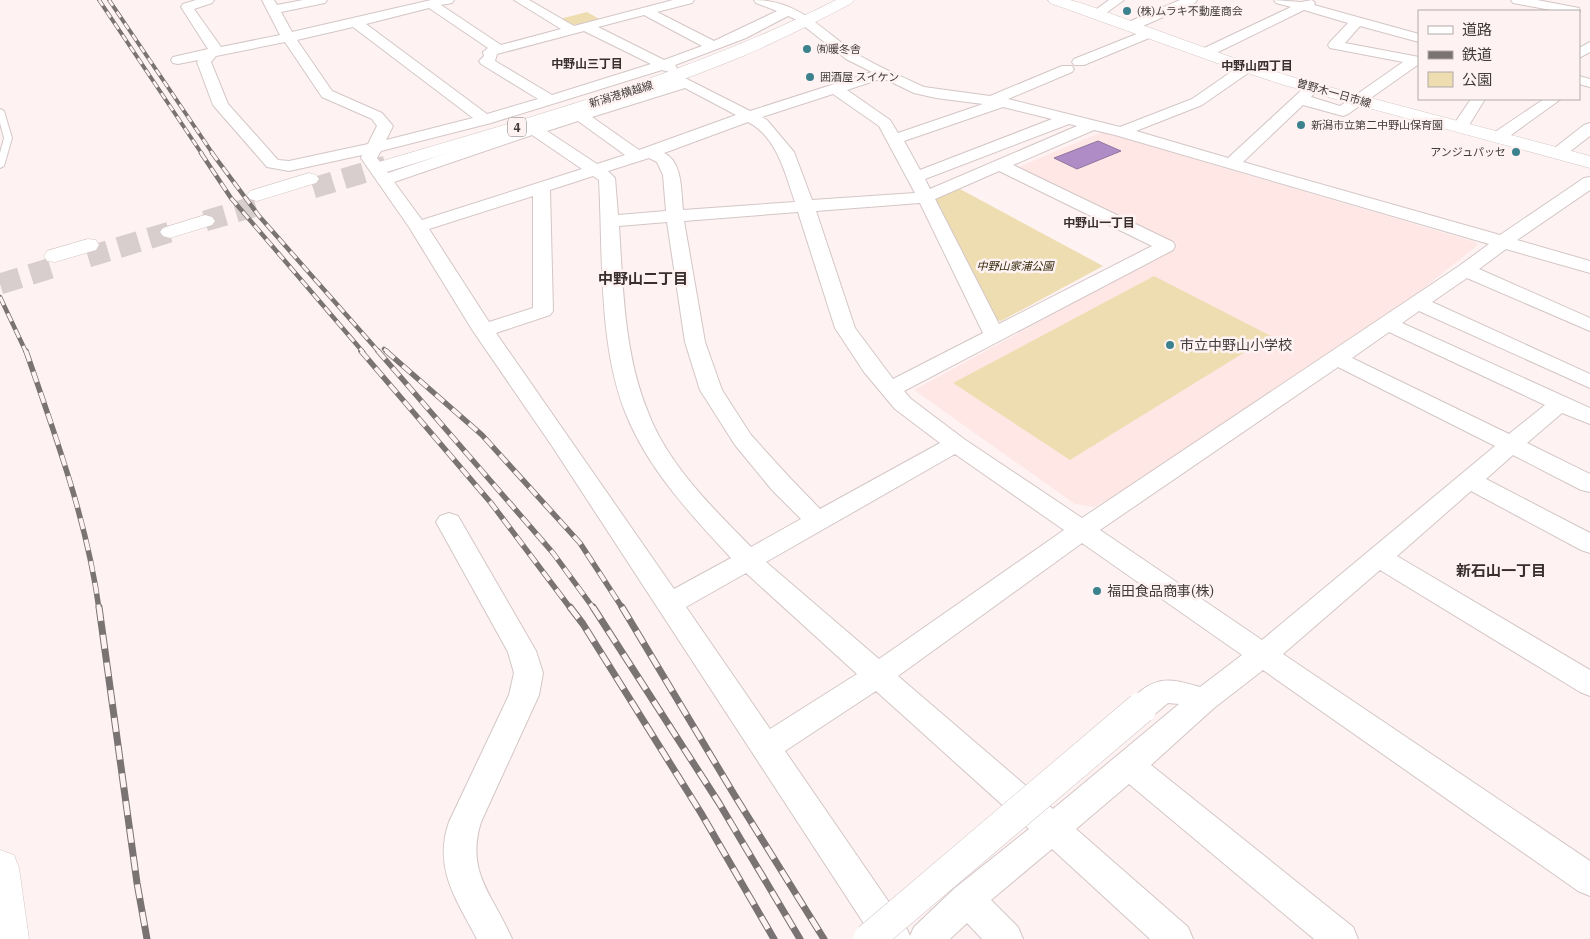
<svg xmlns="http://www.w3.org/2000/svg" width="1590" height="939" font-family="'IBM Plex Serif','Noto Sans JP',serif">
	<rect width="100%" height="100%" fill="#fef3f2"/>
	<path fill="#ffe7e6" d="M1102 132 1475 242 1478 245 1410 299 1153 475 1094 507 1075 504 914 390 1178 246 1016 168Z"/>
	<path fill="#eeddb1" d="M587 12 603 21C589 24 570 28 556 20Z
		M960 189 1103 266 1001 321 997 320 934 201 937 198Z
		M1154 276 1271 336 1070 460 953 383Z"/>
	<path fill="#b08cc7" stroke="#8f749d" d="M1098 141 1121 151 1077 169 1054 158Z"/>
	<g fill="none" stroke-linecap="round" stroke-linejoin="round">
		<path stroke="#d8cecd" stroke-width="21" stroke-dasharray="21 11" stroke-linecap="butt" d="M313 188 386 166
			M205 221 263 204
			M88 257 170 232
			M0 284 58 266"/>
		<g stroke="#d4c6c6" stroke-width="2">
			<path id="lane" d="M0 109 4 111 12 138 4 166 0 168V153L4 138 0 123Z"/>
		</g>
		<g stroke="#d4c6c6" stroke-width="2">
			<path id="street" d="M196 0H214L212 3 194 9 221 47 280 35 262 0H274L277 5 303 0H327L325 3 281 12 292 32 431 0H454L452 3 441 5 501 45 561 29 514 0H529L574 26 673 0H694L692 3 657 12 714 41 777 11 756 3 754 0C798 0 821 29 854 52 875 66 901 76 924 87L990 96 1062 66H1072L1074 69 1072 72 1008 99 1120 127 1192 99 1241 65H1251L1253 68 1251 71 1202 105 1136 131 1228 158 1306 86H1316L1318 89 1311 97 1340 106 1403 62 1330 48 1328 45 1330 42 1348 23 1304 10 1210 56H1200L1198 53 1200 50 1291 7 1276 3 1274 0 1301 2 1312 0 1315 3 1314 5 1419 34V42L1360 26 1345 43 1419 57V64L1348 114 1343 116 1303 105 1243 162 1500 235 1584 178 1590 177V190L1517 240 1590 261V273L1506 249 1479 269 1590 318V331L1467 278 1432 302 1590 374V388L1419 311 1402 323 1590 408V424L1562 413 1527 443 1590 474V492L1581 490 1513 455 1486 479 1590 533V553L1581 550 1471 491 1397 556 1590 670V696L1580 692 1380 570 1283 654 1590 861V896L1578 891 1263 670 1214 708 1151 765 1353 927 1358 939H1314L1129 784 1076 829 1188 927 1193 939H1150L1052 849 991 900 1018 927 1023 939H982L967 923 950 939H874L552 446 473 331 409 227 361 158 362 155 289 171 267 167 213 105 197 62 198 60 178 64 173 63 171 60 173 57 208 49 181 7 183 4ZM429 8 488 48 483 52 484 56 479 61 481 64 538 99 487 114 366 24ZM644 15 702 46 664 60 598 27ZM788 16 795 19 846 59 872 72 750 111 675 73 670 74 668 77 673 82 582 110 572 105 567 107 564 110 568 114 536 124 526 119 521 121 518 124 522 128 388 173 377 158 381 151 491 123 662 70 670 72 675 71 677 68 675 65 746 38ZM353 27 473 118 386 140 393 126 382 113 332 91 297 40ZM584 31 651 64 552 95 495 61 497 54ZM285 42 322 97 372 119 377 126 368 144 289 161 278 160 228 104 211 62 216 56ZM883 78 914 93 936 98 983 104 898 133 890 120 847 90ZM685 88 736 115 639 150 592 117ZM833 94 879 126 915 193 812 200 794 152 767 120 762 117ZM1003 107 1052 119 920 170 904 141ZM578 121 625 155 597 164 547 131ZM748 122C777 137 785 173 795 202L683 210C681 192 683 162 664 153ZM1069 124 1077 126 930 189 925 179ZM1094 130 1115 135 1489 244 1459 266 1082 518 964 439 911 399 904 391 1173 250 1175 246 1173 242 1013 165ZM532 135 582 169 422 220 394 182ZM649 158 657 162 663 175 666 211 618 215 615 178 608 171ZM999 171 1152 246 999 324 935 199ZM593 176 599 180C603 253 598 346 626 414 648 469 691 515 731 558L674 589 496 333 550 315 553 311 550 190ZM533 196V308L489 322 429 229ZM920 203 983 333 893 379 855 328 816 211ZM798 212 835 328 864 372 895 409 940 443 820 509 790 478 751 435 722 390 705 342 684 221ZM667 222 685 342 700 390 735 445 772 490 801 519 751 547C712 507 668 465 648 412 624 354 623 288 619 226ZM1389 332 1545 405 1509 434 1352 358ZM1338 367 1495 446 1262 640 1100 530ZM955 454 1064 530 879 659 766 562ZM1082 543 1242 655 1200 687C1178 681 1162 675 1142 690 1135 696 1130 700 1126 708L1131 716C1149 723 1154 714 1168 703L1179 704 1053 809 898 676ZM746 573 857 674 770 729 686 607ZM876 691 1029 829 955 888 914 927 910 936 906 927 785 751Z
				M1109 0H1124L1102 16H1092L1091 13Z
				M1180 0H1197L1195 3 1136 29H1126L1124 26 1126 23Z
				M1511 0H1537L1579 8 1580 11 1579 13V11H1556L1513 3Z
				M1149 29 1156 33 1154 36 1084 65H1074L1072 62 1074 59Z
				M1590 42V52L1579 58V48Z
				M1579 76 1590 79V87L1579 84Z
				M1471 99H1485L1466 130H1454L1452 127Z
				M1544 99H1561L1504 140H1492L1490 137 1492 134Z
				M1590 123V136L1564 156H1552L1550 153 1552 150 1584 125Z
				M449 513 458 516 536 651 543 673 539 695 481 822C465 873 494 896 512 939H477C456 899 433 868 449 822L509 695 514 673 508 652 436 522 440 516Z"/>
		</g>
		<g stroke="#d4c6c6" stroke-width="1">
			<path id="secondary" d="M1048 0H1070L1084 4 1228 56 1295 78 1590 156V168L1284 85 1217 63 1050 3Z
				M0 850 14 855 19 868 29 939H0Z"/>
		</g>
		<g stroke="#d4c6c6" stroke-width="1">
			<path id="primary" d="M836 0H854L852 3C816 22 780 40 743 56 630 103 510 134 393 170L386 172 379 170 376 166 379 162C537 115 688 75 836 0Z
				M309 173 316 175 319 179 316 183 257 201 250 199 247 195 250 191Z
				M205 215 212 217 215 221 212 225 170 238 163 236 160 232 163 228Z
				M88 239 96 240 99 245 96 250 55 262 47 261 44 256 47 251Z"/>
		</g>
		<use href="#lane" fill="#fff" fill-rule="evenodd"/>
		<use href="#street" fill="#fff" fill-rule="evenodd"/>
		<use href="#secondary" fill="#fff" fill-rule="evenodd"/>
		<use href="#primary" fill="#fff" fill-rule="evenodd"/>
		<g stroke="#7a7373" stroke-width="4">
			<path id="rail-far3" d="M99 0 202 154
				M109 0 213 154"/>
		</g>
		<g stroke="#7a7373" stroke-width="4.5">
			<path id="rail-far2" d="M201 153 231 198 363 352
				M212 153 259 216 379 352
				M0 297 26 352
				M384 349 388 352"/>
		</g>
		<g stroke="#7a7373" stroke-width="5.5">
			<path id="rail-far1" d="M26 351C55 435 87 520 99 609
				M361 351 491 503 571 609
				M378 351 553 553 594 609
				M386 351 482 435 580 543 623 609"/>
		</g>
		<g stroke="#7a7373" stroke-width="7">
			<path id="rail" d="M99 607 137 883 147 939
				M570 607 583 624 701 813 774 939
				M593 607 719 803 800 939
				M622 607 735 796 824 939"/>
		</g>
		<use href="#rail-far3" stroke="#fef3f2" stroke-width="2.5" stroke-dasharray="7" stroke-linecap="butt"/>
		<use href="#rail-far2" stroke="#fef3f2" stroke-width="3" stroke-dasharray="9" stroke-linecap="butt"/>
		<use href="#rail-far1" stroke="#fef3f2" stroke-width="4" stroke-dasharray="11" stroke-linecap="butt"/>
		<use href="#rail" stroke="#fef3f2" stroke-width="5" stroke-dasharray="14" stroke-linecap="butt"/>
		<g stroke="#d4c6c6" stroke-width="32" stroke-linecap="butt">
			<path id="street-bridge" d="M869 939 1141 708"/>
		</g>
		<use href="#street-bridge" stroke="#fff" stroke-width="31"/>
	</g>
	<g fill="#3c828e" stroke="#fef3f2" stroke-width="2">
		<circle cx="1127" cy="11" r="5"/>
		<circle cx="807" cy="49" r="5"/>
		<circle cx="810" cy="77" r="5"/>
		<circle cx="1301" cy="125" r="5"/>
		<circle cx="1516" cy="152" r="5"/>
		<circle cx="1170" cy="345" r="5"/>
		<circle cx="1097" cy="591" r="5"/>
	</g>
	<g text-anchor="middle" dominant-baseline="central" stroke-width="5" stroke-linejoin="round" paint-order="stroke">
		<g font-size="11" fill="#413b3b" stroke="#fef3f2" text-anchor="start">
			<text x="1137" y="11">(株)ムラキ不動産商会</text>
			<text x="817" y="49">㈲暖冬舎</text>
			<text x="820" y="77">囲酒屋 スイケン</text>
			<text x="1311" y="125">新潟市立第二中野山保育園</text>
			<text x="1506" y="152" text-anchor="end">アンジュパッセ</text>
		</g>
		<g font-size="11" fill="#413b3b" stroke="#fef3f2">
			<text transform="translate(1334 93) rotate(16)">曽野木一日市線</text>
			<text transform="translate(621 94) rotate(-17)">新潟港横越線</text>
		</g>
		<g font-size="11" font-style="italic" fill="#322708" stroke="#fef3f2">
			<text x="1015" y="266">中野山家浦公園</text>
		</g>
		<g font-size="12" font-weight="bold" fill="#3a2f2f" stroke="#fef3f2">
			<text x="587" y="63">中野山三丁目</text>
			<text x="1257" y="65">中野山四丁目</text>
			<text x="1099" y="222">中野山一丁目</text>
		</g>
		<rect fill="#fef3f2" stroke="#7a7272" stroke-width="1" x="508" y="117.5" width="18" height="19" rx="4"/>
		<g font-size="12" font-weight="bold" fill="#413b3b">
			<text x="517" y="127">4</text>
		</g>
		<g font-size="14" fill="#413b3b" stroke="#fef3f2" text-anchor="start">
			<text x="1180" y="345">市立中野山小学校</text>
			<text x="1107" y="591">福田食品商事(株)</text>
		</g>
		<g font-size="15" font-weight="bold" fill="#3a2f2f" stroke="#fef3f2">
			<text x="643" y="278">中野山二丁目</text>
			<text x="1501" y="570">新石山一丁目</text>
		</g>
	</g>
	<rect x="1418" y="10" width="162" height="90" fill="#fef3f2" stroke="#b2a9a9"/>
	<rect x="1428" y="26" width="25" height="8" fill="#ffffff" stroke="#b2a9a9"/>
	<text x="1462" y="35" font-size="15" fill="#413b3b">道路</text>
	<rect x="1428" y="51" width="25" height="8" fill="#7a7373" stroke="#b2a9a9"/>
	<text x="1462" y="60" font-size="15" fill="#413b3b">鉄道</text>
	<rect x="1428" y="72" width="25" height="15" fill="#eeddb1" stroke="#b2a9a9"/>
	<text x="1462" y="85" font-size="15" fill="#413b3b">公園</text>
</svg>
